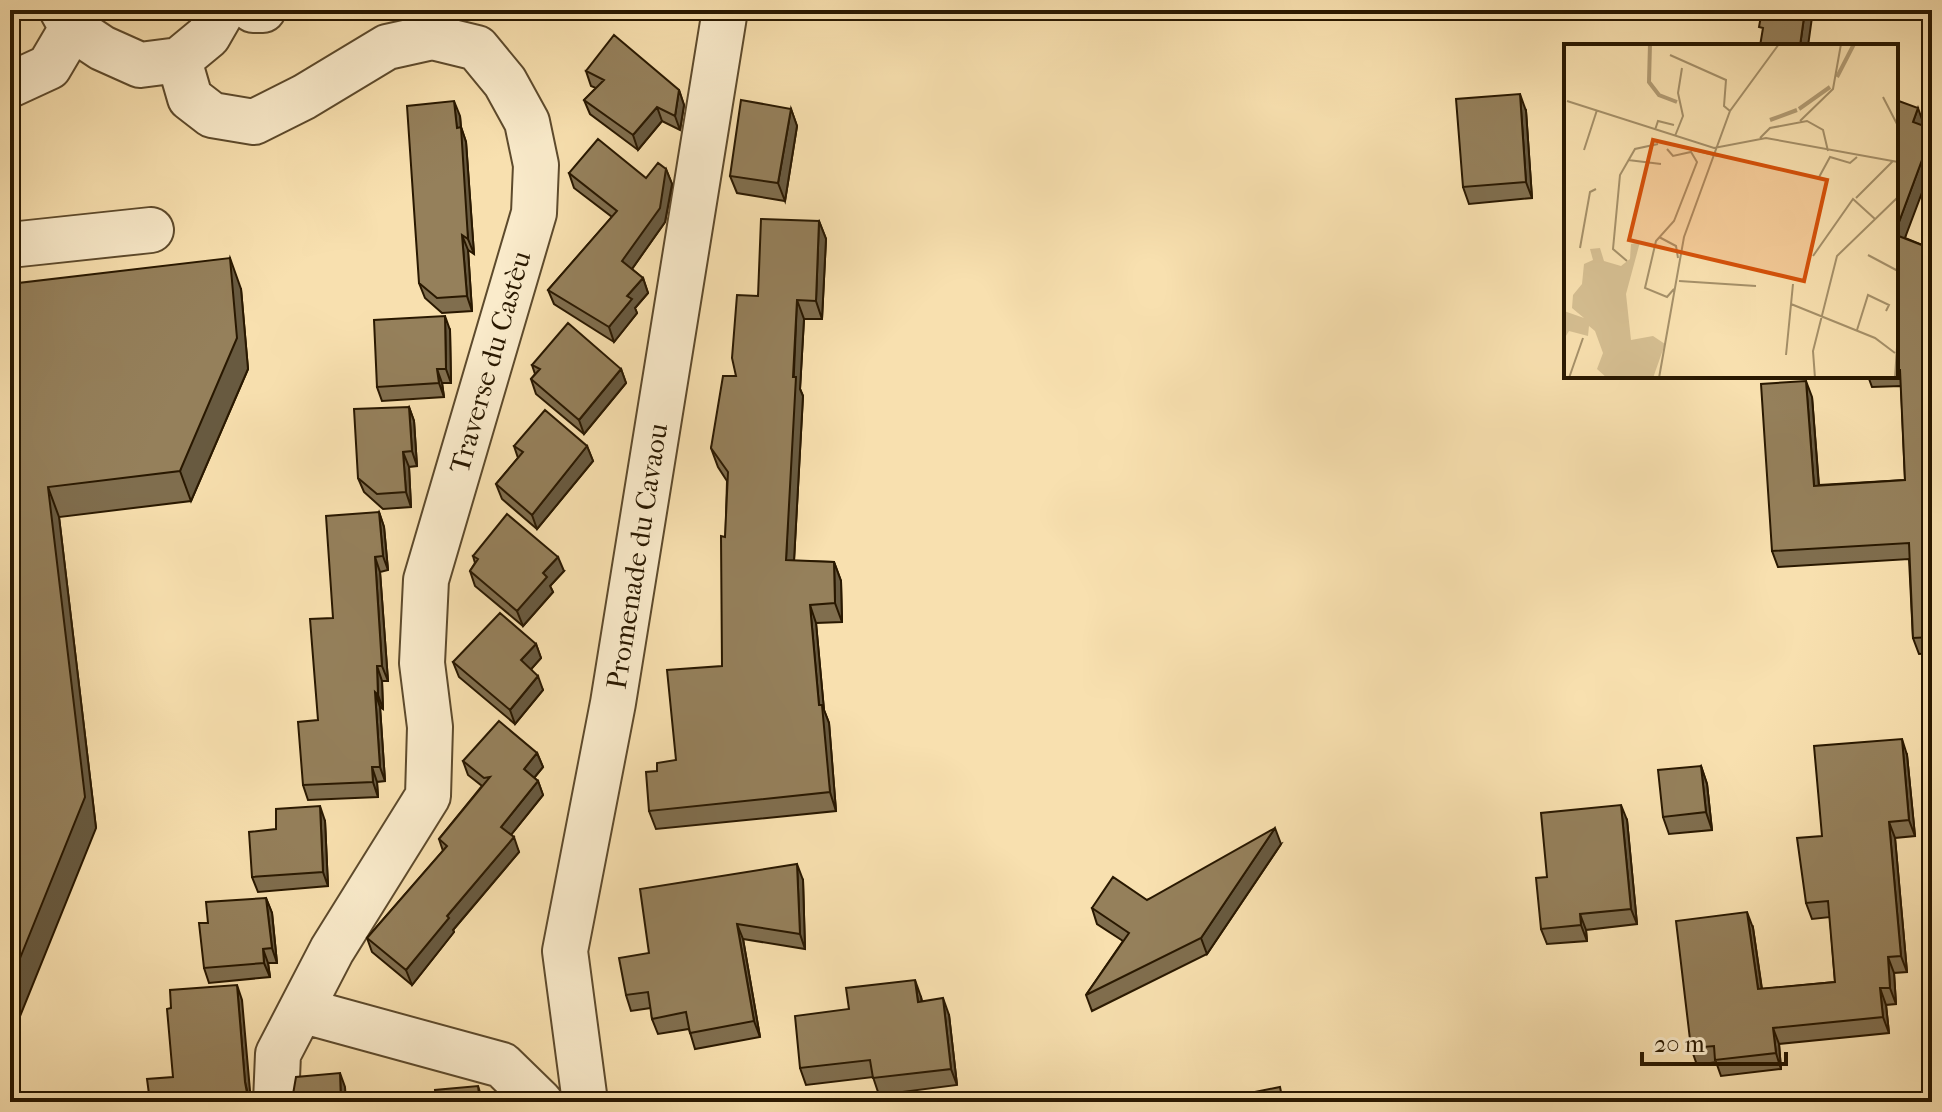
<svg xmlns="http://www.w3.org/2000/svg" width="1942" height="1112" font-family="'IM FELL French Canon',serif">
	<rect width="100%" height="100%" fill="#f8e0af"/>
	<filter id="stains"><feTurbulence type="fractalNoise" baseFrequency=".0025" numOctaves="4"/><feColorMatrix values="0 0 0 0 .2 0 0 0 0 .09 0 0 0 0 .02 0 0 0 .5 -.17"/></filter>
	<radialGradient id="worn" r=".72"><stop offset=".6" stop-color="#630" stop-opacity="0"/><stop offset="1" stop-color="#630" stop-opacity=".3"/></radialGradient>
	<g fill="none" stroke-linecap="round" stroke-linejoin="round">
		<g stroke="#5d4a2c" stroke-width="48">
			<path id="minor" d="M62 10 72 28 102 48 140 65 179 60 208 36 223 10
				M253 10H263
				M179 60 190 98 212 115 254 122 304 97 387 47 432 37 477 48 505 82 527 122 536 165 534 213 426 580 422 663 430 727 428 796 332 950 278 1054 276 1102
				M10 85 49 67 72 28
				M10 245 151 230
				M301 1010 502 1065 540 1102
				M585 1102 565 951 613 703 725 10"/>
		</g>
		<use href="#minor" stroke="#faebcb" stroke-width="44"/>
	</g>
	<path fill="#806e4e" stroke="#291800" stroke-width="2" d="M586 71 679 90 684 105 680 130 662 121 638 150 590 114 584 100 596 88 591 86Z
		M1896 100 1924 125 1905 238 1932 249V653L1919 654 1913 638 1909 559 1778 567 1772 551 1812 397 1819 485 1905 480 1901 386 1872 387 1868 376H1896Z
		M791 109 797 126 785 201 737 193 730 176Z
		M1526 111 1532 198 1469 204 1463 187Z
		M460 116 461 127 466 142 474 254 468 250 472 311 442 313 425 298 419 283Z
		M666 169 672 184 665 222 632 269 643 278 648 293 635 308 637 313 614 342 554 304 548 290 612 217 574 188 569 173 646 178Z
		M819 221 826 239 822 319H804L800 389 803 396 794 561 834 562 841 581 842 622 816 623 824 710 829 723 836 811 656 829 649 811 657 771 676 760 722 666 727 481 718 467 711 448 736 376 758 296Z
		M10 284 241 289 248 369 191 501 59 517 96 828Z
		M450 330 451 383H442L444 397 382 401 377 387Z
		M532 365 621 369 626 383 584 434 536 394 531 379 535 374Z
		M409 407 414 421 417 466 409 467 411 507 383 509 364 492 358 478Z
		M514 446H587L593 461 537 529 502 499 496 484 518 458Z
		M379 512 384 527 388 570 380 572 388 681H382L383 709 380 707 385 781 377 782 378 797 308 800 303 785 318 720 333 618Z
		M473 556 564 571 550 586 553 592 523 626 475 586 470 571 475 563Z
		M536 644 541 658 531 669 543 690 515 724 459 677 453 662Z
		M537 753 543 767 534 778 538 781 543 795 511 835 519 852 453 930 454 932 412 985 372 952 367 938 443 851 439 839 482 786 468 775 463 761Z
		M1907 755 1915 836 1895 838 1907 972 1894 973 1896 1004 1886 1005 1889 1033 1779 1044 1781 1069 1721 1076 1716 1062 1697 1065 1691 1048 1753 928 1762 989 1835 982 1830 917 1812 919 1806 903 1822 836Z
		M1701 766 1707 784 1712 830 1669 834 1663 817Z
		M1627 820 1637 924 1586 930 1587 941 1547 944 1541 929 1547 877Z
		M325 821 328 886 258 892 252 877 276 829Z
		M1281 844 1207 954 1092 1011 1086 995 1123 941 1097 924 1092 908 1147 900Z
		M803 880 805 949 743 939 760 1037 695 1049 689 1029 658 1034 652 1019 651 1008 631 1011 626 995 649 953Z
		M266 898 272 913 277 963H268L270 977 209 983 204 968 208 923Z
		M921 997 922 1001 949 1015 957 1085 879 1095 873 1077 806 1085 800 1068 849 1009Z"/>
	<path fill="#685a40" stroke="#291800" stroke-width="2" d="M1805 10H1813L1808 46H1800Z
		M679 90 684 105 680 130 675 116Z
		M1520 94 1526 111 1532 198 1526 182Z
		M454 101 460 116 461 129V127L466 142 474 254 468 239Z
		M657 107 662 121 638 150 633 135Z
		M1918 108 1924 125 1918 138 1913 122Z
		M791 109 797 126 785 201 778 183Z
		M1932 133V166L1900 251 1896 239V230Z
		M666 169 672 184 665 222 627 276 622 261Z
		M819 221 826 239 822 319 816 301Z
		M462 235 468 250 472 311 467 296Z
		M230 258 241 289 248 369 191 501 180 471Z
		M643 278 648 293 635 308 637 313 614 342 609 327 627 296Z
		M797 300 804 319 800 389 803 396 793 579 786 560Z
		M445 316 450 330 451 383 446 369Z
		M437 369 442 383 444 397 439 383Z
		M621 369 626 383 584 434 579 420Z
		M1806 381 1812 397 1820 502 1814 486Z
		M409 407 414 421 417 466 412 451Z
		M587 446 593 461 537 529 532 515Z
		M403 452 409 467 411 507 406 492Z
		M48 487 59 517 96 828 10 1041V983Z
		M379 512 384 527 388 570 383 556Z
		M375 557 380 572 388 681 382 666Z
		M558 557 564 571 550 586 553 592 523 626 517 611 543 573Z
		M834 562 841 581 842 622 835 603Z
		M810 605 816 623 824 710 829 723 836 811 830 792 819 705Z
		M536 644 541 658 526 675 521 660Z
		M377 666 382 681 383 709 378 695Z
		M538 676 543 690 515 724 510 710Z
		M375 692 380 707 385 781 380 767Z
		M1902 739 1907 755 1915 836 1909 820Z
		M537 753 543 767 529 784 524 769Z
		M1701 766 1707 784 1712 830 1706 812Z
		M372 767 377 782 378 797 373 782Z
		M538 781 543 795 506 841 501 827Z
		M1621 805 1627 820 1637 924 1631 909Z
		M320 806 325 821 328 886 323 872Z
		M1889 822 1895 838 1907 972 1901 956Z
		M1275 828 1281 844 1207 954 1201 938Z
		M514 837 519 852 453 930 454 932 412 985 406 970 447 916Z
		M797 864 803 880 805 949 800 934Z
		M266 898 272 913 277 963 272 948Z
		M1747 912 1753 928 1764 1005 1758 989Z
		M1580 914 1586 930 1587 941 1581 925Z
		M737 924 743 939 760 1037 754 1021Z
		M263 949 268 963 270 977 264 963Z
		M1888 957 1894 973 1896 1004 1890 988Z
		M915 980 921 997 924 1018 918 1002Z
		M237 985 242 1000 251 1102H250L245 1082Z
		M1880 988 1886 1005 1889 1033 1883 1017Z
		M943 998 949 1015 957 1085 951 1069Z
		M1773 1028 1779 1044 1781 1069 1776 1053Z
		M340 1073 345 1087 346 1102H341Z
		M478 1086 483 1102H480Z"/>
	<path fill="#95805b" stroke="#291800" stroke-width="2" d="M1762 10H1805L1800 46H1760L1763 28 1759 27Z
		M614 35 679 90 675 116 657 107 633 135 584 100 604 80 586 71Z
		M1520 94 1526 182 1463 187 1456 99Z
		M741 100 791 109 778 183 730 176Z
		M1896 100 1918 108 1913 122 1932 129V133L1896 230Z
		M454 101 457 128 461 127 468 239 462 235 467 296 437 298 419 283 407 106Z
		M598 139 646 178 658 163 666 169 660 208 622 261 643 278 627 296 632 299 609 327 548 290 617 211 569 173Z
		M761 219 819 221 816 301 797 300 793 377H796L786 560 834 562 835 603 810 605 819 705H822L830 792 649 811 646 772 657 771V763L676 760 667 670 722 666 721 536 725 537 728 472 711 448 723 376H736L732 358 737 295 758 296Z
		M1896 235 1932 249V637L1913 638 1909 543 1772 551 1761 384 1806 381 1814 486 1905 480 1900 370H1896Z
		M230 258 237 338 180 471 48 487 85 797 10 983V284Z
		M445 316 446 369H437L439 383 377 387 374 320Z
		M568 323 621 369 579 420 531 379 540 369 532 365Z
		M409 407 412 451 403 452 406 492 377 494 358 478 354 409Z
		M545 410 587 446 532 515 496 484 523 452 514 446Z
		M379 512 383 556 375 557 382 666H377L378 695 375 692 380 767H372L373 782 303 785 298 722 318 720 310 619 333 618 326 516Z
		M507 514 558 557 543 573 547 577 517 611 470 571 478 559 473 556Z
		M500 613 536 644 521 660 538 676 510 710 453 662Z
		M499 721 537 753 524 769 538 781 501 827 514 837 447 916 449 918 406 970 367 938 447 846 439 839 490 777 484 778 463 761Z
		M1902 739 1909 820 1889 822 1901 956 1888 957 1890 988H1880L1883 1017 1773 1028 1776 1053 1715 1060 1714 1046 1691 1048 1676 921 1747 912 1758 989 1835 982 1828 901 1806 903 1797 838 1822 836 1814 746Z
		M1701 766 1706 812 1663 817 1658 770Z
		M1621 805 1631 909 1580 914 1581 925 1541 929 1536 878 1547 877 1541 813Z
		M320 806 323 872 252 877 249 832 276 829V809Z
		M1275 828 1201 938 1086 995 1129 933 1092 908 1113 877 1147 900Z
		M797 864 800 934 737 924 754 1021 690 1033 686 1012 652 1019 648 992 626 995 619 958 649 953 640 889Z
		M266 898 272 948 263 949 264 963 204 968 199 923H208L206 902Z
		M915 980 918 1002 943 998 951 1069 873 1078 870 1060 800 1068 795 1016 849 1009 846 988Z
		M237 985 245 1082 248 1098 252 1102H150L147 1079 173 1077 167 1009 171 1008 170 990Z
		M340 1073 341 1102H290L292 1100 296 1077Z
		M478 1086 480 1102H436L435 1090Z
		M1280 1087 1283 1102H1205Z"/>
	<g text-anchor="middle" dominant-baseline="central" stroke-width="6" stroke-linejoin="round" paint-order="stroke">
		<g font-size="28" fill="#291800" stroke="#faebcb">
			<text transform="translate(490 362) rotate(-74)">Traverse du Castèu</text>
			<text transform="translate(637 556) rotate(-81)">Promenade du Cavaou</text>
		</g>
	</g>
	<g transform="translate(1564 44)">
		<rect width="334" height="334" fill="#f8e0af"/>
		<path d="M76 198 62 250 67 296 89 292 101 300 89 334H43L33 325 39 309 31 287 25 282 24 292 5 287 0 295V267L20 274 8 264 9 251 18 240 20 220 29 216 26 205 36 204 40 217 57 222 66 215 67 200Z" fill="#d5be91"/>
		<path fill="none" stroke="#b29c74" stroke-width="4" d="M86 0 85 38 95 51 113 58M273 33 290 0M235 65 266 43M206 76 233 66"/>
		<path fill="none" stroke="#a59069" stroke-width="2" d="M106 11 162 36 160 62 166 67M319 53 334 82M3 57 150 104 202 94 334 118M236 77 269 45 277 0M91 86 94 77 110 81M111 92 119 72 114 49 118 24M196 94 206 84 243 77 259 86 264 107M109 101 154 112M103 105 109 112 127 108 133 118 110 177 92 197 81 244 103 253 110 245M20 106 33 66M64 116 97 120M254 135 266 113 286 119 293 113M292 154 329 117M95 193 112 202 114 214M16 204 26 148 32 145M304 211 334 227M249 212 289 155 311 175M63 217 49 205 56 131 71 105 94 100M115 237 192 242M227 260 311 294 331 309M293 286 304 251 325 261 322 267M222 311 229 240M5 334 19 294M95 334 120 193 166 67 215 0M251 334 249 307 273 212 334 153M331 334 334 288"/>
		<path fill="#d5520b" fill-opacity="0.15" stroke="#d5520b" stroke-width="4" d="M89 96 263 136 240 237 65 196Z"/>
		<rect width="334" height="334" fill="none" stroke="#291800" stroke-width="4"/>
	</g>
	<rect width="1942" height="1112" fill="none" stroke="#f8e0af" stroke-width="40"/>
	<rect x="12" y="12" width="1918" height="1088" fill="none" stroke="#291800" stroke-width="4"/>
	<rect x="20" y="20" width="1902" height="1072" fill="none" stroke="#291800" stroke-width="2"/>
	<path d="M1642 1052v12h144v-12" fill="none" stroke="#291800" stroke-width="4"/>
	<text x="1654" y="1052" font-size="24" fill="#291800" stroke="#faebcb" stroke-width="6" paint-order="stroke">20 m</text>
	<rect width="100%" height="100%" filter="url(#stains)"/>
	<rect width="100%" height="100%" fill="url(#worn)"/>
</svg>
